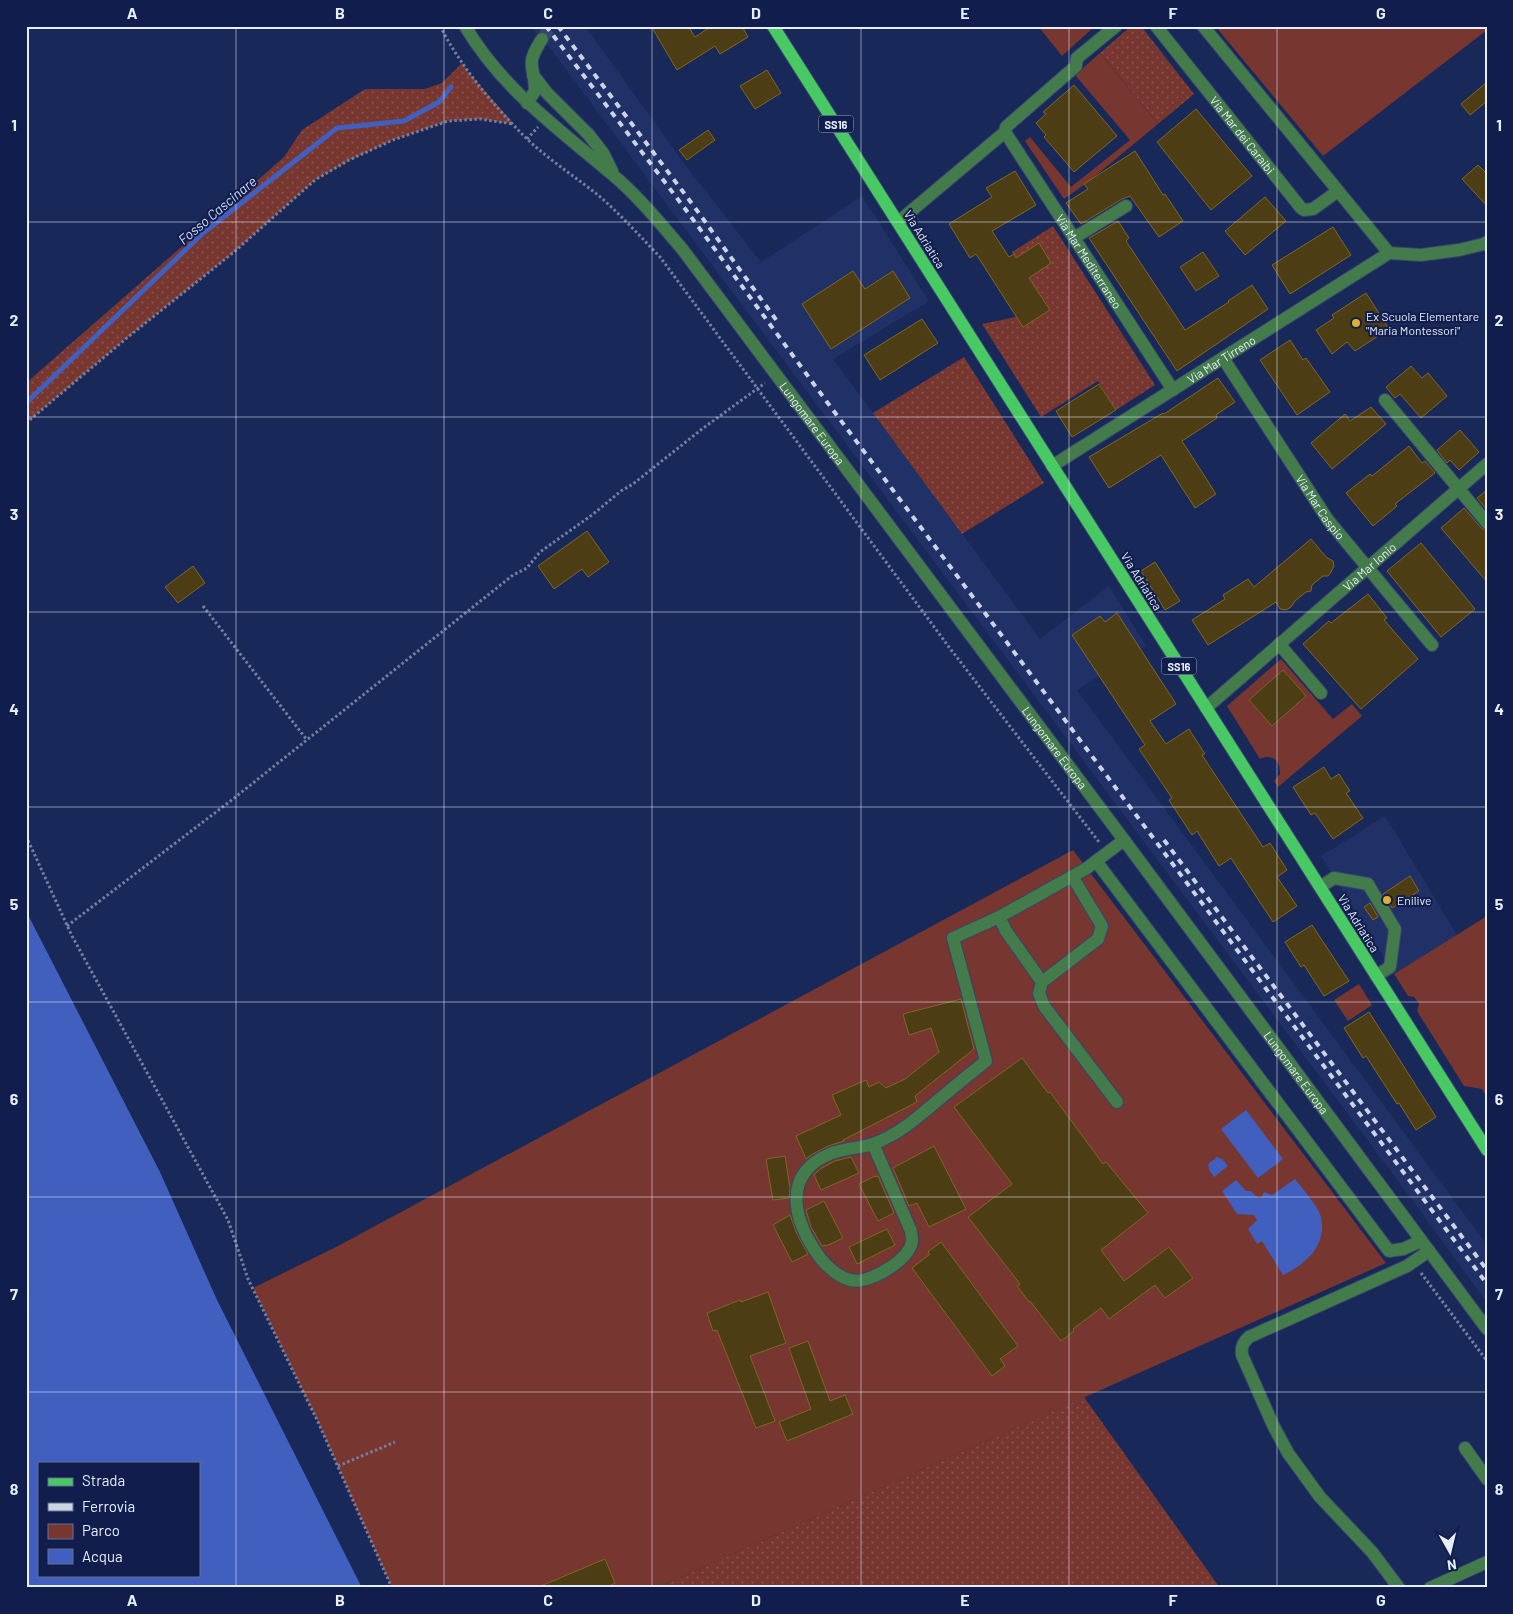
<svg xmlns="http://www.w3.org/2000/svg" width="1513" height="1614" font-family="Barlow,sans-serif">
	<defs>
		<pattern id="grass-dots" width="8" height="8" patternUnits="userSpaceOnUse" patternTransform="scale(1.25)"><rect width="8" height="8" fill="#77362f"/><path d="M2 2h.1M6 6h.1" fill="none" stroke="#8a534e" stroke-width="1.8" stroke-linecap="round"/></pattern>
	</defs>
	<rect width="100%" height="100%" fill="#182859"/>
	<path fill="#203168" d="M530 26H585L686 166 761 262 862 196 929 301 833 359 1040 639 1109 586 1146 646 1077 690 1487 1245V1303L1424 1216 677 218 550 48Z
		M1385 816 1457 935 1394 974 1321 856Z"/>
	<path fill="url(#grass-dots)" d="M1131 26H1141L1194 94 1158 124 1100 53Z
		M462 63 471 75 514 124 480 119 448 121 393 140 350 160 315 180 234 252 128 337 26 423V383L284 157 302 130 365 89H425L442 83Z
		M1053 226 1155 385 1116 410 1098 381 1041 417 982 324 1049 310 1012 252Z
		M964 357 1044 483 962 534 873 413Z
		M1084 1397 1220 1588H656Z"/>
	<path fill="#77362f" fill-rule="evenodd" d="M1038 26H1095L1062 56Z
		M1215 26H1487V30L1323 156Z
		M1100 53 1158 124 1088 182 1064 199 1025 141 1030 137 1071 187 1130 140 1075 75Z
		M1281 659 1333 719 1352 704 1362 716 1278 787 1274 781 1280 774C1281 761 1272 753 1260 759L1227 706ZM1283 670 1306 696 1272 726 1249 700Z
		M1073 850 1386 1263 656 1588H392L318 1422 253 1288 338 1246Z
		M1487 916V1097L1482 1089 1464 1086 1417 1011 1419 1004 1414 997 1408 996 1394 974Z
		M1359 984 1372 1005 1348 1021 1334 1000Z"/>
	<path fill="#415fbe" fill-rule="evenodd" d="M26 911 160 1172 217 1300 362 1588H26ZM39 1463H199V1575H39Z
		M1246 1110 1283 1159 1258 1178 1221 1129Z
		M1217 1157 1222 1159 1228 1166 1214 1177 1209 1170 1208 1164Z
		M1295 1179C1302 1188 1316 1204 1320 1214 1329 1243 1307 1264 1283 1275L1262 1241 1257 1244 1248 1229 1257 1220 1254 1215 1237 1214 1222 1191 1236 1180 1246 1191H1251L1257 1197 1261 1198 1264 1192 1272 1195Z"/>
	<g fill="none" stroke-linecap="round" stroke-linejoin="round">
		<path stroke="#415fbe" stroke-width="5" d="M26 403 203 233 337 128 404 121 439 102 451 87"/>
	</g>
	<path fill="#4d3d14" stroke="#816724" d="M651 26H688L695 37 712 26H742L748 37 720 54 715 46 677 70Z
		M767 70 781 93 755 109 740 86Z
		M1487 82V101L1470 115 1461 104Z
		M1074 85 1117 136 1074 172 1044 137 1046 135 1036 123 1046 114 1043 112Z
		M1196 109 1252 176 1211 210 1157 142Z
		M708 130 715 140 687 160 679 150Z
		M1135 151 1163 195 1165 194 1183 221 1159 237 1130 196 1122 199 1081 224 1066 203 1088 189 1084 184Z
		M1478 165 1487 174V206L1462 179Z
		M1015 171 1036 205 992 231 1009 257 1014 254 1016 258 1039 243 1051 263 1029 278 1050 310 1023 327 976 254 970 258 949 224 992 197 986 188Z
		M1265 197 1286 221 1245 255 1225 231Z
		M1118 221 1129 238 1126 241 1185 330 1229 302 1228 301 1252 285 1268 309 1177 371 1089 238Z
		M1333 227 1351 255 1290 294 1272 265Z
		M1203 252 1219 276 1196 291 1180 267Z
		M853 271 865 289 893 271 910 298 831 349 802 304Z
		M1366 293 1389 329 1355 351 1347 342 1332 354 1316 330 1334 318 1332 315Z
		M922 319 938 343 880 380 864 355Z
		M1290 340 1303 360 1306 358 1330 392 1297 415 1260 360Z
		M1411 366 1422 378 1428 373 1447 396 1421 418 1400 394 1395 398 1386 387Z
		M1218 378 1235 402 1216 415 1217 418 1182 441 1216 494 1195 508 1161 455 1109 488 1089 457 1163 413 1164 414Z
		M1099 384 1116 410 1072 437 1056 411Z
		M1371 407 1386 424 1332 469 1311 443 1345 414 1350 421Z
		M1460 430 1479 452 1459 470 1450 460 1447 463 1437 450Z
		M1409 446 1422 463 1425 461 1435 473 1395 504 1397 506 1373 526 1346 493 1370 474 1372 476Z
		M1487 490V510L1477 498Z
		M1464 508 1481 528 1487 531V582L1441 528Z
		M587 531 609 562 588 577 582 569 554 589 538 566Z
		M1311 539 1326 557 1333 561 1334 566 1331 572 1328 576H1323L1312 585 1311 591 1306 592 1295 601 1291 607 1286 610 1280 609 1276 602 1208 645 1192 620 1225 599 1223 595 1248 579 1254 587Z
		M1421 543 1475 609 1441 637 1387 571Z
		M1155 562 1180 601 1165 610 1141 571Z
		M193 566 205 583 178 603 165 587Z
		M1368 594 1387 618 1384 620 1418 659 1361 709 1303 644 1329 621 1331 623Z
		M1117 613 1176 704 1150 721 1166 744 1189 729 1205 754 1202 755 1263 847 1270 843 1287 870 1277 877 1297 906 1273 922 1231 858 1219 866 1197 831 1192 835 1169 800 1172 798 1139 749 1145 745 1072 635 1100 616 1105 622Z
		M1283 670 1306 696 1272 726 1249 700Z
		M1324 767 1331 779 1339 774 1350 791 1346 793 1363 818 1333 839 1315 813 1311 815 1293 787Z
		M1410 876 1419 891 1392 908 1383 894Z
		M1370 903 1378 917 1373 920 1364 907Z
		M1312 925 1349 981 1324 996 1304 965 1301 967 1285 942Z
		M961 999 974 1049 915 1096 917 1102 843 1140 844 1141 828 1146 811 1155 806 1159 796 1136 841 1115 832 1095 866 1080 869 1087 879 1082 886 1088 905 1079 939 1052 931 1028 909 1035 903 1014Z
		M1369 1012 1436 1117 1416 1130 1399 1103 1397 1104 1366 1056 1363 1058 1344 1028Z
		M1022 1058 1048 1093 1050 1092 1103 1164 1106 1162 1148 1213 1101 1250 1124 1281 1169 1247 1193 1278 1165 1298 1155 1285 1109 1319 1101 1308 1073 1329 1074 1331 1061 1341 1030 1301 1029 1302 1017 1286 1020 1284 968 1217 1012 1184 954 1107Z
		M934 1146 966 1209 929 1227 917 1203 909 1206 893 1168Z
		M785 1156 790 1188 789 1198 773 1200 766 1159Z
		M851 1157 859 1173 821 1190 814 1175 820 1169 835 1161Z
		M875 1176 876 1177 878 1176 894 1213 878 1221 859 1184Z
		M824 1201 843 1238 826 1246 825 1245 822 1246 819 1241 811 1227 806 1210Z
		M790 1215 797 1234 808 1254 792 1262 773 1225Z
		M887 1229 895 1245 857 1264 849 1247Z
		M941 1242 1018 1346 1000 1359 1005 1366 992 1376 912 1268 930 1254 928 1252Z
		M768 1292 786 1343 750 1356 775 1421 756 1428 717 1330 713 1331 707 1313 740 1300 741 1302Z
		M808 1341 830 1401 845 1395 853 1414 787 1441 779 1422 811 1409 789 1348Z
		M605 1559 615 1583 604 1588H536Z"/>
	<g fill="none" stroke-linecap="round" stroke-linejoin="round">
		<path stroke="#374671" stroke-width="12" stroke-dasharray="12 6" stroke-linecap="butt" d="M542 39 551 26"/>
		<g stroke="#354470" stroke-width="14">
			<g id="minor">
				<path id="s1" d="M465 26C503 90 558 128 613 175 639 197 661 224 683 250L1124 840 1487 1329"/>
				<path id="s2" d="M1156 26 1301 208 1304 210 1313 209 1338 191"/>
				<path d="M1203 26 1389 253"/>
				<path d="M533 75 547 93 589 135 603 153 612 171"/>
				<path d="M527 103 535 91C535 64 524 67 542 39"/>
				<path d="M1005 132 1006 127 1076 66 1077 58 1116 26"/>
				<path id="s3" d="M898 222 1005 132 1173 390"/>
				<path d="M1074 238 1126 206"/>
				<path d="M1389 253 1421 255 1459 250 1484 244 1487 242"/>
				<path id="s4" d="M1223 358 1328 520 1432 645"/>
				<path d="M1385 400 1487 523"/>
				<path id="s5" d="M1052 466 1389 253"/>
				<path d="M1279 644 1321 693"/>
				<path id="s6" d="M1206 708 1487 464"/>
				<path d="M1096 861 1389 1251 1403 1249 1421 1241"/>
				<path d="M1072 876 1102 926 1098 939 1042 982 1039 993 1044 1006 1117 1102"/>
				<path d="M1320 887 1334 878 1368 884 1395 929 1390 967 1376 976"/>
				<path d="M999 917 1006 931 1042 982"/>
				<path d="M873 1144 911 1231C911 1234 913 1239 912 1242 908 1260 879 1276 863 1280 847 1284 831 1271 821 1259 794 1223 779 1174 832 1153 846 1148 860 1148 873 1144 883 1140 895 1134 903 1128 913 1122 921 1114 930 1107 949 1091 967 1076 986 1061L953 938 999 917 1087 868 1124 840"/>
				<path d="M1465 1448 1487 1479"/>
				<path d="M1399 1588 1372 1552 1320 1497 1288 1453 1273 1425 1242 1355C1241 1346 1243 1343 1249 1337L1407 1266 1429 1251"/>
				<path d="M1430 1588 1487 1562"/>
			</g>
		</g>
		<g stroke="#354470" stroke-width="14">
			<path id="major" d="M773 26 1487 1150"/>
		</g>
		<path stroke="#747fa0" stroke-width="3" stroke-dasharray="2.5 2.5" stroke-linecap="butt" d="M440 26C461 67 493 105 526 138 548 159 574 176 598 195 620 214 640 236 660 257L949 647 1099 842
			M527 139 538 127
			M26 423 128 337 234 252 315 180 349 160 393 140 448 121 480 119 513 124
			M203 606 307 740
			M26 836 72 936 228 1220 248 1279 318 1422 392 1588
			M67 926 233 799 513 575 527 568 540 552 592 515 621 491 633 484 702 429 765 383
			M1421 1273 1487 1361
			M338 1466 395 1442"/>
		<use href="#minor" stroke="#437b4b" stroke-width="12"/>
		<use href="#major" stroke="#49c964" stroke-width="12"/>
		<path stroke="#ccd3e4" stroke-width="4" stroke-dasharray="6 6" stroke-linecap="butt" d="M546 26 686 210 827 402 1487 1284
			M558 26 693 205 777 321
			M1164 840 1487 1270"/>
	</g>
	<path fill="none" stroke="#e8edfa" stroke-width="1" stroke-opacity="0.55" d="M236 26V1588M444 26V1588M652 26V1588M861 26V1588M1069 26V1588M1277 26V1588M26 222H1487M26 417H1487M26 612H1487M26 807H1487M26 1002H1487M26 1197H1487M26 1392H1487"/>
	<g fill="#deb133" stroke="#101d4d" stroke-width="2">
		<circle cx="1356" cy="323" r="5"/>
		<circle cx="1387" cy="900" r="5"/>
	</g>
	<g text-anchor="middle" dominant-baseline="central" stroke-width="4" stroke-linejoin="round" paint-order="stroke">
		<g fill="#101d4d" stroke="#a7afc6" stroke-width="1">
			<rect x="818.5" y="115.5" width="35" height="17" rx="4"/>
			<rect x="1161.5" y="657.5" width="35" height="17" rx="4"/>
		</g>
		<g font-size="11" font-weight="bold" fill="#e8edfa">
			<text x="836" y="124">SS16</text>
			<text x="1179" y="666">SS16</text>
		</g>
		<g font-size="12" fill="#e8edfa" stroke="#101d4d">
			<text stroke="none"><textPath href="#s2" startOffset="139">Via Mar dei Caraibi</textPath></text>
			<text transform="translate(925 239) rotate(58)">Via Adriatica</text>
			<text stroke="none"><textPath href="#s3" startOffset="294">Via Mar Mediterraneo</textPath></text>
			<text stroke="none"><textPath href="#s5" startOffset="200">Via Mar Tirreno</textPath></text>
			<text stroke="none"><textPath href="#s1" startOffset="530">Lungomare Europa</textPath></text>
			<text stroke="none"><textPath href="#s4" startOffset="178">Via Mar Caspio</textPath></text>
			<text stroke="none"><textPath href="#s6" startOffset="216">Via Mar Ionio</textPath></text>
			<text transform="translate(1142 581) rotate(58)">Via Adriatica</text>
			<text stroke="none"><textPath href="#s1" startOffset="935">Lungomare Europa</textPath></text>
			<text transform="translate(1359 923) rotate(58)">Via Adriatica</text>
			<text stroke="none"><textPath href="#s1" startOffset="1340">Lungomare Europa</textPath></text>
		</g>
		<g font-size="12" fill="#e8edfa" stroke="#101d4d" text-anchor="start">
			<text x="1366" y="316">Ex Scuola Elementare<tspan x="1366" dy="14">"Maria Montessori"</tspan></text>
			<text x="1397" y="900">Enilive</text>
		</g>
		<g font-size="14" font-style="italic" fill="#d4def8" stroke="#101d4d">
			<text transform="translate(217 210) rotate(-40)">Fosso Cascinare</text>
		</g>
	</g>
	<rect width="1513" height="1614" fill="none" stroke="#101d4d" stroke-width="55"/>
	<rect x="38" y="1462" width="162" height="115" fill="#101d4d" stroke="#667092"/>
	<rect x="48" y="1478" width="25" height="8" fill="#49c964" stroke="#667092"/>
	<text x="82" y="1486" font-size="15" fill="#e8edfa">Strada</text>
	<rect x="48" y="1503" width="25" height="8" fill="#ccd3e4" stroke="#667092"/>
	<text x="82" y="1512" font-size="15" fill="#e8edfa">Ferrovia</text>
	<rect x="48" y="1524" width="25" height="15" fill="#77362f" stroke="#667092"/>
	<text x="82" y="1536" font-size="15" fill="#e8edfa">Parco</text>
	<rect x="48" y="1549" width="25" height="15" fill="#415fbe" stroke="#667092"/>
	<text x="82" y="1562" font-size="15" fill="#e8edfa">Acqua</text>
	<g transform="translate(1450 1552) rotate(172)" stroke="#101d4d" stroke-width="4" paint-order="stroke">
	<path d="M0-4L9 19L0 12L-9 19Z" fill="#e8edfa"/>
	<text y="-8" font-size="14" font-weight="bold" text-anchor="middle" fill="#e8edfa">N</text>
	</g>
	<rect x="28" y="28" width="1458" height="1558" fill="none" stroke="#e8edfa" stroke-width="2"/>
	<g font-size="16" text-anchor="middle" font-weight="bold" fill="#e8edfa">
		<text x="132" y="19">A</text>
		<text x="340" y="19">B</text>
		<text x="548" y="19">C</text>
		<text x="756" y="19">D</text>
		<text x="965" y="19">E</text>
		<text x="1173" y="19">F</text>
		<text x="1381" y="19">G</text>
		<text x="14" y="131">1</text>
		<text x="1499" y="131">1</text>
		<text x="14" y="326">2</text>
		<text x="1499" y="326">2</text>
		<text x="14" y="520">3</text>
		<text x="1499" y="520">3</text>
		<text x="14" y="715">4</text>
		<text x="1499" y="715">4</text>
		<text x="14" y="910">5</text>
		<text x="1499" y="910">5</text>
		<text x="14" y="1105">6</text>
		<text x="1499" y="1105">6</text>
		<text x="14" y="1300">7</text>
		<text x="1499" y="1300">7</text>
		<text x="14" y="1495">8</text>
		<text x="1499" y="1495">8</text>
		<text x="132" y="1606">A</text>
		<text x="340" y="1606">B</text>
		<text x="548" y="1606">C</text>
		<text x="756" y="1606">D</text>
		<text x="965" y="1606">E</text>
		<text x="1173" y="1606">F</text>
		<text x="1381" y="1606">G</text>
	</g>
</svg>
